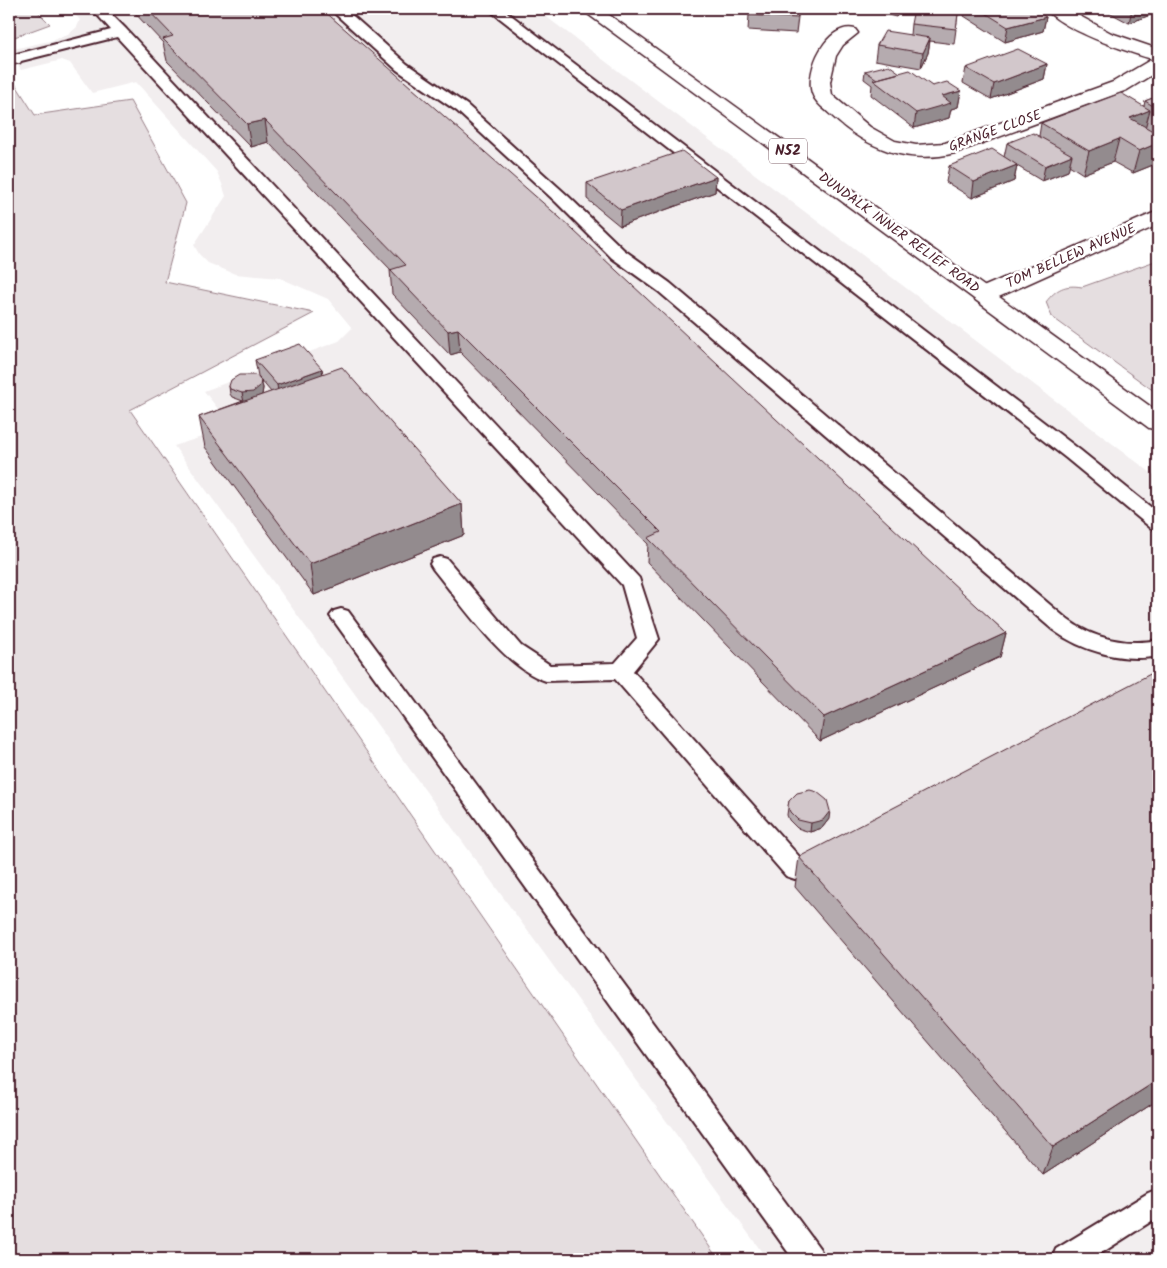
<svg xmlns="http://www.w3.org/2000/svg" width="1167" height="1268" font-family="Kalam,sans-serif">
	<rect width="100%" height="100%" fill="#fff"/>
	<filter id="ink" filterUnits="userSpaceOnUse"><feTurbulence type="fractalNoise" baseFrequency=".02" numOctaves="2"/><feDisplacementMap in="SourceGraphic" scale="10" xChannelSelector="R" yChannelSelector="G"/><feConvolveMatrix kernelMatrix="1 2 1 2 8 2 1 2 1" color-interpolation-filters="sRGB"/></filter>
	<g filter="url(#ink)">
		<path fill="#f2eeef" d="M70 9H536L1158 478V1259H767L174 446 232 427 204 391 339 341 352 328 328 299 280 278 235 274 208 263 199 254 194 245 226 196 222 184 217 172 136 82 92 93 70 63 62 60 21 70 9 53V50L54 40 70 33 77 27 80 20Z"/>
		<path fill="#e5dee0" stroke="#987e86" d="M9 9H35L50 24 9 39Z
			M9 74 35 115 130 101 186 203 165 282 314 313 130 410 718 1259H9Z
			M1158 260V394L1052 317 1046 302C1056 289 1065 284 1082 287Z"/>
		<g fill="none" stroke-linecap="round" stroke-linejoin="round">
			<g stroke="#4a1f2b" stroke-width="4">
				<path id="service" d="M92 9H106L126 29 639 578 659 639 633 671 804 862 807 869 804 876 795 879 786 876 615 679 546 681C505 669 460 602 433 569L430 564 433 559 440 557 447 559 521 646 550 665 615 663 637 638 622 585 117 37 13 63 9 62V56L111 30Z
					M330 9H345L407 64 467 105 568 196 624 250 670 283 1068 620C1094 639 1127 646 1158 640V656C1124 663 1081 651 1053 630L658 291 612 258 556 202 457 111 397 70Z
					M488 9H503L1080 450 1158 513V530L1151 528 1066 458Z
					M341 609 348 611 820 1249 824 1259H793L334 621 330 616 334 611Z
					M1158 1189V1217L1092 1259H1052L1056 1249 1148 1193Z"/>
			</g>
			<g stroke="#4a1f2b" stroke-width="3">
				<path id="minor" d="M1046 9H1067L1111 33 1158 49V71L1127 90 955 153C908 165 866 148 832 116 825 109 815 103 812 93 805 70 827 22 855 29L858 33 843 45 836 56 830 82 832 95 870 127 895 141 916 145 945 143 1113 82 1152 59C1128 52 1060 29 1046 9Z
					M13 53 20 55 22 59 20 63 9 65V55Z"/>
			</g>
			<g stroke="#4a1f2b" stroke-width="3">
				<path id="tertiary" d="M1158 211V225L992 300 984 302 976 300 973 295 976 290Z"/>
			</g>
			<g stroke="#4a1f2b" stroke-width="3">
				<path id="primary" d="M581 9H601L1158 412V430L1149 428Z"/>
			</g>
			<use href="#service" fill="#fff" fill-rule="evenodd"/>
			<use href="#minor" fill="#fff" fill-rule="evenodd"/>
			<use href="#tertiary" fill="#fff" fill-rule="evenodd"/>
			<use href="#primary" fill="#fff" fill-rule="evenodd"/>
		</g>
		<path fill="#b5abaf" stroke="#4a1f2b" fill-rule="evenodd" d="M131 9H322L1006 633 1000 657 820 741 647 562 648 544 460 352 450 355 392 294 390 270H391L268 142 251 147 167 61 163 43Z
			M799 9 796 33 748 30 749 15Z
			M864 9H903L896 17Z
			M965 9H1033L1046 17 1043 31 1005 42 964 16Z
			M1103 9H1154L1153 14 1129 23Z
			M943 13 958 14 954 44 930 41 928 53 921 68 875 60 877 45 910 35 911 24Z
			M1047 64 1044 79 991 99 963 83 966 68Z
			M865 71 900 73 932 86 961 91 958 107 951 109 949 118 914 128 871 95 872 85 864 79Z
			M1158 96V163L1133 173 1113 162 1083 174 1069 165 1068 171 1042 181 1017 166 1014 181 972 198 946 182 949 166 1004 157 1007 143 1039 136 1041 123 1144 106 1145 101Z
			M716 177 715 192 620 226 587 199V183Z
			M255 360 322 369 323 374 462 504 464 535 314 595 205 447 199 417 243 401 232 397 230 394 229 386 260 378 258 376ZM261 380 271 392 262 395 263 388Z
			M789 801 829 819 822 828 810 832 797 828 789 820 787 815Z
			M799 857 1158 1100 1043 1175 795 887Z"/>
		<path fill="#938b8e" stroke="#4a1f2b" d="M897 9H903L896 17Z
			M1132 9H1154L1153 14 1129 23Z
			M1046 17 1043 31 1005 42 1008 27Z
			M930 38 928 53 921 68 923 53Z
			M1047 64 1044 79 991 99 994 84Z
			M961 91 958 107 951 109 949 118 914 128 916 113 942 96Z
			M1150 110 1144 132 1130 118Z
			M265 120 268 142 251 147 247 124Z
			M1119 139 1113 162 1083 174 1089 151Z
			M1158 143V163L1133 173 1139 151Z
			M1072 155 1068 171 1042 181 1045 166Z
			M1017 165 1014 181 972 198 974 182Z
			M716 177 715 192 620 226 621 210Z
			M458 329 460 352 450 355 448 331Z
			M322 369 324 385 280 402 277 385Z
			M261 380 263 388 262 395 244 402 242 393Z
			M462 504 464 535 314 595 310 564Z
			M1006 633 1000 657 820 741 824 717Z
			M830 811 829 819 822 828 810 832 811 823Z
			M1158 1080V1100L1043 1175 1053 1147Z"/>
		<path fill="#d2c7cb" stroke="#4a1f2b" d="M147 9H322L559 217 1006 633 824 717 648 538 661 532 458 329 448 331 390 270 406 265 265 120 247 124 163 39 173 36Z
			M750 9H799L797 18 749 15Z
			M914 9H943V13L958 14 956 29 911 24Z
			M979 9H1033L1046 17 1008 27Z
			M885 31 930 38 923 53 877 45Z
			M1018 49 1047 64 994 84 966 68Z
			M889 65 900 73 877 79 865 71Z
			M910 70 932 86 947 82 961 91 942 96 951 103 916 113 873 80Z
			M1121 93 1150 110 1130 118 1158 134V143L1139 151 1119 139 1089 151 1041 123Z
			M1158 96V109L1145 101Z
			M1033 133 1072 155 1045 166 1007 143Z
			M992 149 1017 165 974 182 949 166Z
			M682 151 716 177 621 210 587 183Z
			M300 344 322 369 277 385 255 360Z
			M342 367 462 504 310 564 199 417Z
			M239 375H255L261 380 260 386 253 392 242 393 230 389 229 386 231 380Z
			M1158 670V1080L1053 1147 799 857Z
			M810 790 817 792 827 800 830 811 823 820 811 823 798 820 790 812 788 806 789 801 797 793Z"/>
	</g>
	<g text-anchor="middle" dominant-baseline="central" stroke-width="5" stroke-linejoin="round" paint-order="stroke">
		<g font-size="14" fill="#4a1f2b" stroke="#fff">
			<text transform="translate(995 131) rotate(-20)">GRANGE CLOSE</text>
			<text transform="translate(899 233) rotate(36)">DUNDALK INNER RELIEF ROAD</text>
			<text transform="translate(1071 256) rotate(-24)">TOM BELLEW AVENUE</text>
		</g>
		<rect fill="#fff" stroke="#80626b" stroke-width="1" x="769" y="138.5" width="38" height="25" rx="4"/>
		<g font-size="15" font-weight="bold" fill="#4a1f2b">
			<text x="788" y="151">N52</text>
		</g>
	</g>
	<rect width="1167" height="1268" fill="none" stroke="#fff" stroke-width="30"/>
	<rect x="15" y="15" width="1137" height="1238" fill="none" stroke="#4a1f2b" stroke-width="2" filter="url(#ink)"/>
</svg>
